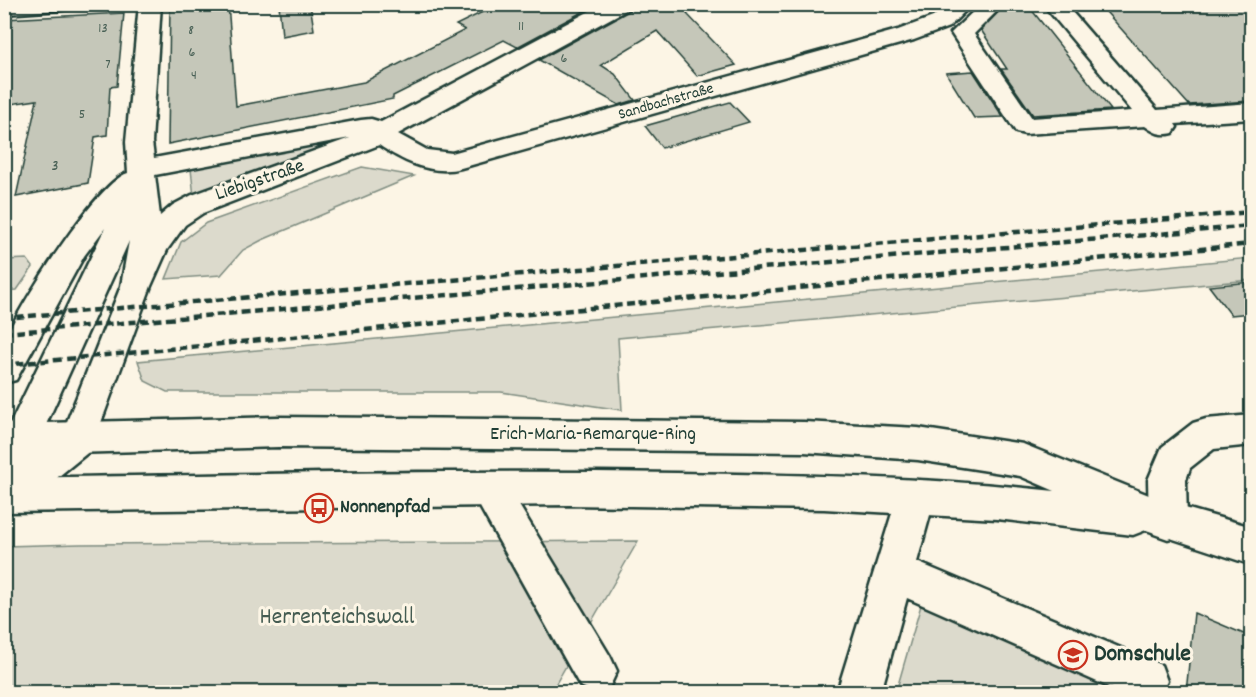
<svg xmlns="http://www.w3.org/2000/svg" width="1256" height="697" font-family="Dekko,sans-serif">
	<rect width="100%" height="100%" fill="#fcf5e5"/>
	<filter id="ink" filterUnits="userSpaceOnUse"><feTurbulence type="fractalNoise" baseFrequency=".0167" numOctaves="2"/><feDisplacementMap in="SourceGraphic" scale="12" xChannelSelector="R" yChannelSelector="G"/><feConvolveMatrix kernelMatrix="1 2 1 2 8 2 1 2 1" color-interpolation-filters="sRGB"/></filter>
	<g filter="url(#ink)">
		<path fill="#dcdacc" stroke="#7e8c80" stroke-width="1.5" d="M328 142 331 147 194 197 191 169Z
			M362 167 414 176 262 240 243 250 221 275 166 279 181 242 206 223Z
			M1251 258V280L618 338 622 410 501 392H167L145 381 138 361Z
			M27 259 33 267 17 290 5 291V260Z
			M638 541 551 692H5L4 546 80 544Z
			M921 605 1118 692H896Z"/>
		<path fill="#c5c7b9" stroke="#1f3d34" stroke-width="1.5" d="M170 4H228L236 106 364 82 465 30 456 25 499 4H597L517 47 504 40 393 96V99L168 144Z
			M279 4H310L314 30 282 36Z
			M632 4H702L687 14 736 65 697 76 657 31 601 65 615 74 635 100 619 105 539 60 629 11Z
			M1006 4H1027L1111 110 1033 115 1001 69H1007L981 30Z
			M1099 4H1251V101L1189 105Z
			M124 13 117 86 110 87 107 135 95 137 88 183 16 197 37 100 4 105V19Z
			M973 71 1003 117 974 118 946 73Z
			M730 102 749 122 662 148 645 126Z
			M1251 282V313L1231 315 1209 286Z
			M1194 613 1251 637V693H1186Z"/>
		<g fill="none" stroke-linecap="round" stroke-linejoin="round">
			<g stroke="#1f3d34" stroke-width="5">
				<path id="minor" d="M4 4H71L69 9 61 10 4 14Z
					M139 4H161L152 142 154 158 361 120 371 119 381 122 603 4H630L628 9 398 134 427 150 452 153 898 30 933 17 948 4H972L949 27 914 40 461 168C433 176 402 161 379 145L203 213 185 225 167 250 151 286 91 450 43 489 4 503V469L10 467 4 437 105 228 84 256 16 380 4 383C4 370 1 349 6 338 19 306 98 181 128 173L126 142ZM350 138 192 195 173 205 160 216 155 175ZM129 241 121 286 64 429 41 447 39 440Z
					M981 4H1004L974 34 1032 118 1132 111 1043 4H1065L1157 110 1252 103V119L1175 124 1177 127 1173 133C1161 136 1155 133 1145 126L1025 134 1016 132 951 33Z
					M1252 415V445L1214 449 1190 468 1186 480 1187 521 1182 534 1168 539 1154 534 1149 521 1148 480 1162 447 1193 423 1206 419Z
					M489 472 502 477 610 656 617 671 610 686 596 692 580 686 470 489 476 477Z
					M916 480 929 485 935 497 917 562 1161 665 1167 681 1162 692H1120L907 598 881 692H837L897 497 903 485Z"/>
			</g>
			<g stroke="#1f3d34" stroke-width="5">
				<path id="major" d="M278 417 804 422 918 428 1023 444 1171 504 1252 527V565L1146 530 1133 535 997 519 824 509 569 505 4 512V478C228 475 452 469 676 473 802 475 929 477 1055 491L1020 476 918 460 804 452 278 447 4 455V424Z"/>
			</g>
			<use href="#minor" fill="#fcf5e5" fill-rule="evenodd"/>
			<use href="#major" fill="#fcf5e5" fill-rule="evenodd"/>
			<path stroke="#1f3d34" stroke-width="4.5" stroke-dasharray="8 4.5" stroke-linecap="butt" d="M4 318 1252 212
				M4 333 1252 226
				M4 365 1252 244"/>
		</g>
	</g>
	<defs>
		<g id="bus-ring" transform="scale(1.5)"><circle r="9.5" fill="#fcf5e5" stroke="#c8321e" stroke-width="1.5"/><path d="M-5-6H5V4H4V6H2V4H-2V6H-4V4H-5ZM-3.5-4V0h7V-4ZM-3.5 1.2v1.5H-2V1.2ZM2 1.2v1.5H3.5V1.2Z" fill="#c8321e"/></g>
		<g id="school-ring" transform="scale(1.5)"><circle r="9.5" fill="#fcf5e5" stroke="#c8321e" stroke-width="1.5"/><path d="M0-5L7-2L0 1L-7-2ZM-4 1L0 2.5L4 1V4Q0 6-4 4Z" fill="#c8321e"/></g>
	</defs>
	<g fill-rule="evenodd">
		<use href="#bus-ring" x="319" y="508"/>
		<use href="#school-ring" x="1073" y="655"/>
	</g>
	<g text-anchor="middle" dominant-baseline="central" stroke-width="6" stroke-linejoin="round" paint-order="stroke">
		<g font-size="14" fill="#486055">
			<text x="521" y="27">11</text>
			<text x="103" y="29">13</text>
			<text x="191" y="31">8</text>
			<text x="192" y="53">6</text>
			<text x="564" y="59">6</text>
			<text x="108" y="65">7</text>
			<text x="194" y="76">4</text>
			<text x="82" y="115">5</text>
		</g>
		<g font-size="16" fill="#1f3d34" stroke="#fcf5e5">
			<text transform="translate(666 102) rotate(-16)">Sandbachstraße</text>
		</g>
		<g font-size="16" fill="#486055">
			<text x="55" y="166">3</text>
		</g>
		<g font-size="20" fill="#1f3d34" stroke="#fcf5e5">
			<text transform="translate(260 181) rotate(-19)">Liebigstraße</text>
			<text x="593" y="435">Erich-Maria-Remarque-Ring</text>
		</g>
		<g font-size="20" font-weight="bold" fill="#1f3d34" stroke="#fcf5e5" text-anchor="start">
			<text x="340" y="508">Nonnenpfad</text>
		</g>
		<g font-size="24" fill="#455c52" stroke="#fcf5e5">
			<text x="337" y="618">Herrenteichswall</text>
		</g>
		<g font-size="24" font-weight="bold" fill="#1f3d34" stroke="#fcf5e5" text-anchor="start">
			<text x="1094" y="655">Domschule</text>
		</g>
	</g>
	<rect width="1256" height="697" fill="none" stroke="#fcf5e5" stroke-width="24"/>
	<rect x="12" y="12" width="1232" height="673" fill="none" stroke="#1f3d34" stroke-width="2" filter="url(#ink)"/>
</svg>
